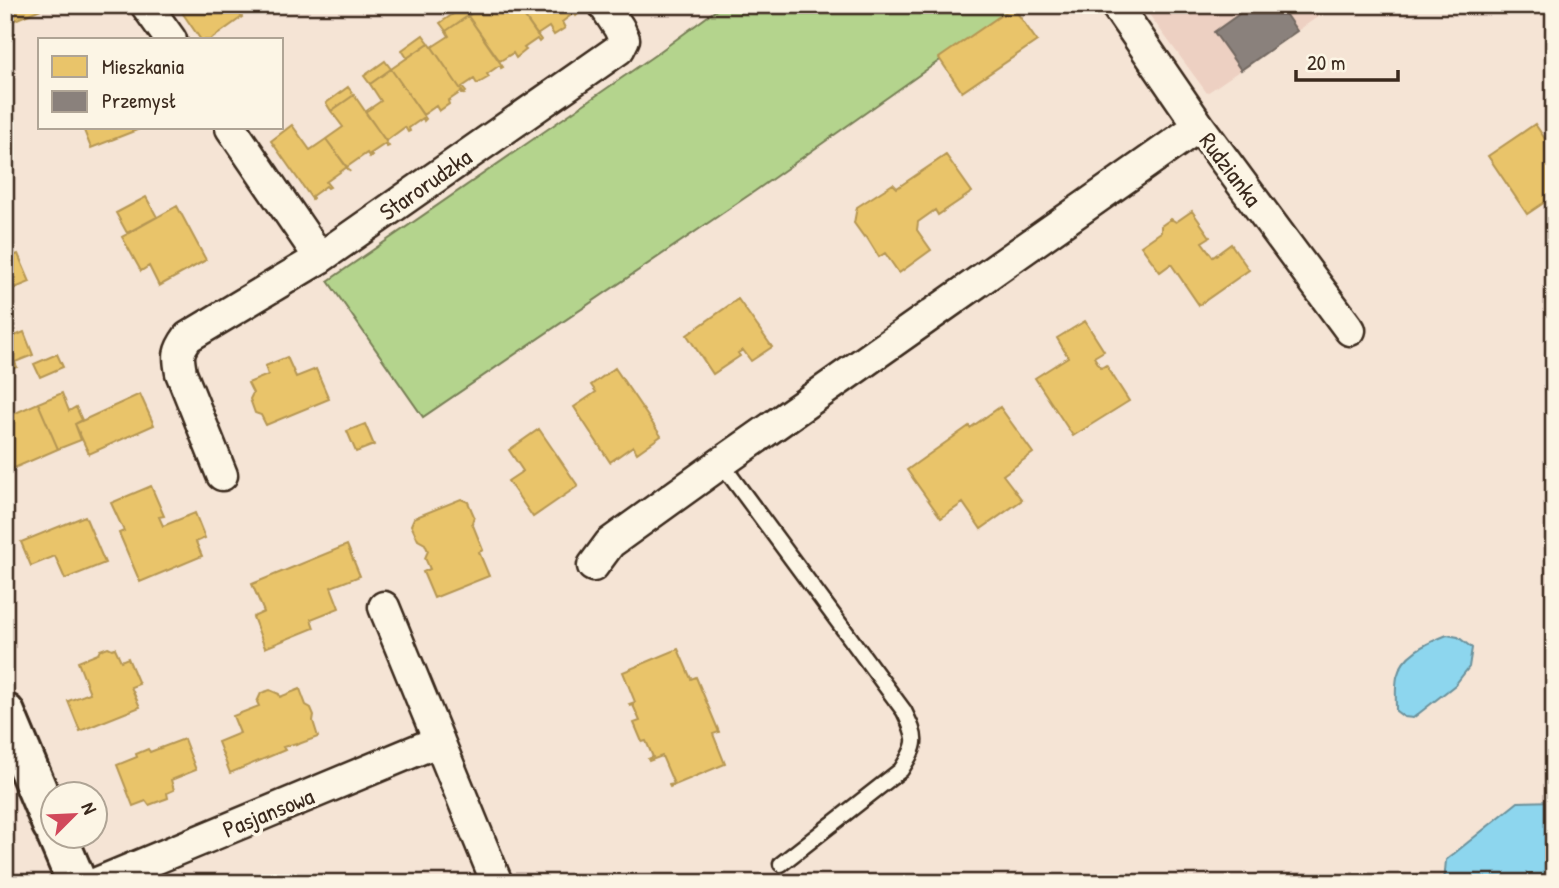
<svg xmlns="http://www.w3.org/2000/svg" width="1559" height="888" font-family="'Patrick Hand',sans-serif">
	<rect width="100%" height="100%" fill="#f5e4d5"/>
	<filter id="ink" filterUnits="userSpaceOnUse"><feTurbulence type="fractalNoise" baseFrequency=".0143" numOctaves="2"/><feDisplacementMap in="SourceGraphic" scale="14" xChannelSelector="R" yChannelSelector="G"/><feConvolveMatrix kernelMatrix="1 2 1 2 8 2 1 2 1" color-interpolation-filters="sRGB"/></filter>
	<g filter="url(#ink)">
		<path fill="#edd0c2" d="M1142 5H1335L1207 93Z"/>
		<path fill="#b4d48d" stroke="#787f56" stroke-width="2" d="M723 5H1018L755 191 423 417 328 281 655 55Z"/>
		<path fill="#8dd6ee" stroke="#6c919b" stroke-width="2" d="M1447 635 1458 637 1472 648 1469 667 1455 685 1413 718 1404 717 1396 711C1396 701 1395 688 1397 677 1402 654 1427 643 1447 635Z
			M1554 801V883H1444L1446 860 1518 802Z"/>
		<path fill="#e9c46a" stroke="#b59653" stroke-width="2" d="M5 5H50L8 23 5 16Z
			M177 5H234L242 17 210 40H201Z
			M483 5H516L541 40 539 42 537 39 524 48 526 50 516 58 513 53 500 61 468 16Z
			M516 5H572L578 14 576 16 574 13 562 22 565 28 554 35 549 27 537 35Z
			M1013 7 1037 41 962 92 939 58Z
			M462 8 468 16 446 31 440 23Z
			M468 16 503 67 501 68 500 65 487 74 489 77 477 84 474 79 462 87 466 92 464 94 432 47 449 36 446 31Z
			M423 35 429 43 407 58 402 50Z
			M429 43 464 94H462L461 92 448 101 449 104 439 111 436 106 423 115 391 69Z
			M385 61 391 69 370 84 364 76Z
			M391 69 426 119 424 121 423 118 409 128 410 131 408 132 405 127 386 141 365 112 381 101 370 84Z
			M348 87 354 95 331 111 326 103Z
			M354 95 389 146 387 147 385 144 370 154 372 156 370 158 367 153 347 167 350 172 326 139 343 127 331 111Z
			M1535 124 1554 152V196L1527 214 1488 156Z
			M292 125 310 150 326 139 347 167 326 182 330 187 328 188 326 186 312 196 313 198 312 199 271 141Z
			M83 128H142L91 148Z
			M946 155 972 192 938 215 935 210 918 222 917 230 931 250 899 273 885 253 879 257 866 236 864 237 854 223 857 207 893 184 897 188Z
			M146 197 157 217 127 233 116 213Z
			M177 206 206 260 159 286 149 266 141 271 122 237Z
			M1192 211 1210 237 1202 242 1213 257 1231 244 1249 270 1199 305 1171 264 1160 272 1141 246 1161 232V226L1171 219 1176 222Z
			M18 254 30 282 5 292V259Z
			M738 299 772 347 751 361 743 350 738 353 740 356 713 374 687 335Z
			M1085 321 1104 351 1094 357 1101 368 1106 365 1129 401 1073 436 1035 378 1068 357 1057 338Z
			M24 332 33 355 15 362 17 367 5 371V340Z
			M57 354 63 367 40 377 34 364Z
			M287 357 296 377 316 369 329 399 266 425 261 415 255 413 250 399 253 393 248 383 268 375 265 366Z
			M615 368 661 436 637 453 633 446 610 462 574 407 596 392 591 385Z
			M62 393 69 411 76 407 82 420 75 424 81 440 58 449 38 403Z
			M140 394 154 425 89 454 75 424Z
			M38 403 58 449 5 472V404L11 415Z
			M1000 407 1033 453 1003 475 1022 500 981 529 963 503 941 518 907 470 969 426 970 428Z
			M365 424 374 445 356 452 347 431Z
			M539 429 578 486 533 517 508 481 523 471 509 450Z
			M151 486 164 516 159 517 163 526 195 513 205 538 196 542 202 556 140 582 119 533 124 531 111 503Z
			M461 499 468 502 474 516 472 523 483 550 479 552 489 576 434 598 423 572 430 569 425 558 428 551 425 544 418 540 411 525 414 518Z
			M85 516 105 563 65 579 55 556 31 566 21 542Z
			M347 545 360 576 331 587 339 608 311 619 314 628 265 648 253 617 264 612 252 584Z
			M108 647 112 649 115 648 121 661 128 658 139 684 131 687 140 707 80 731 68 701 90 693 78 662 98 654 100 650Z
			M678 649 691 679 696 677 719 732 713 734 725 764 670 787 669 785 674 784 662 756 649 761 648 759 653 757 646 741 642 742 634 723 640 721 633 705 630 706 629 704 635 702 623 672Z
			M300 689 306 705 311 708 314 715 313 721 318 737 296 745V743L283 747 285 750 230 773 218 742 240 733 233 716 259 706 257 702 261 693 270 690 279 694 280 697Z
			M184 739 196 770 171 780 174 790 167 793 168 798 149 805 146 801 133 806 117 765 137 757 136 754 148 749 150 752Z"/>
		<path fill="#8a817c" stroke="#726760" stroke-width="2" d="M1252 5H1279L1297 31 1241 70 1214 32Z"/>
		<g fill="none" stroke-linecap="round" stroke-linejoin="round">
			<g stroke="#3b2a1e" stroke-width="19">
				<path id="lane" d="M721 463 904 711C918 740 918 743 901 770L781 864"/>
			</g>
			<g stroke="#3b2a1e" stroke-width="35">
				<path id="street" d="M146 5 171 40
					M1116 5 1199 126 1350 330
					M231 128 320 258 619 49 624 39 619 28 604 5
					M222 475 181 373C178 356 177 352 188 337L320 258
					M593 566 610 543 721 463 1199 126
					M384 607 497 883
					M97 883 439 741"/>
			</g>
			<g stroke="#3b2a1e" stroke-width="44">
				<path id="secondary" d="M5 713 52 825
					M57 836 77 883"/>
			</g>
			<use href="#lane" stroke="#fcf5e5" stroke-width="14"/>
			<use href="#street" stroke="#fcf5e5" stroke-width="30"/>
			<use href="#secondary" stroke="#fcf5e5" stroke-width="38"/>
		</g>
	</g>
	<g text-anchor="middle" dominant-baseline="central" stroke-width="7" stroke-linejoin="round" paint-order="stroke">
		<g font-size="24" fill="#3b2a1e" stroke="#fcf5e5">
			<text transform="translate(1231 169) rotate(53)">Rudzianka</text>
			<text transform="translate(425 184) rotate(-35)">Starorudzka</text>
			<text transform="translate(268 812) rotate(-22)">Pasjansowa</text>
		</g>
	</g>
	<rect width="1559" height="888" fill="none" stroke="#fcf5e5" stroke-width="28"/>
	<rect x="14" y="14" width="1531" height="860" fill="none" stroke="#3b2a1e" stroke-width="2.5" filter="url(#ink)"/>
	<rect x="38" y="38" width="245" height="91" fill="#fcf5e5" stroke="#afa495" stroke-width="2"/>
	<rect x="52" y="56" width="35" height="21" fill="#e9c46a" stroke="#afa495" stroke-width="2"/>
	<text x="102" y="74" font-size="21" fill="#3b2a1e">Mieszkania</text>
	<rect x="52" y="91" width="35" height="21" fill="#8a817c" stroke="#afa495" stroke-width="2"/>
	<text x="102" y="108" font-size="21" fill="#3b2a1e">Przemysł</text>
	<g transform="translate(74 815) rotate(66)"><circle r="33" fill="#fcf5e5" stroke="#afa495" stroke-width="2"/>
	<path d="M0-5L12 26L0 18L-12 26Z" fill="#d1495b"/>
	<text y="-10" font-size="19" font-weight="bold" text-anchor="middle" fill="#3b2a1e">N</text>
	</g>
	<path d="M1296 70v10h102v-10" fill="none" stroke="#3b2a1e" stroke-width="3.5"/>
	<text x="1307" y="70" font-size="21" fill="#3b2a1e" stroke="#fcf5e5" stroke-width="5" paint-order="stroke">20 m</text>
</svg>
